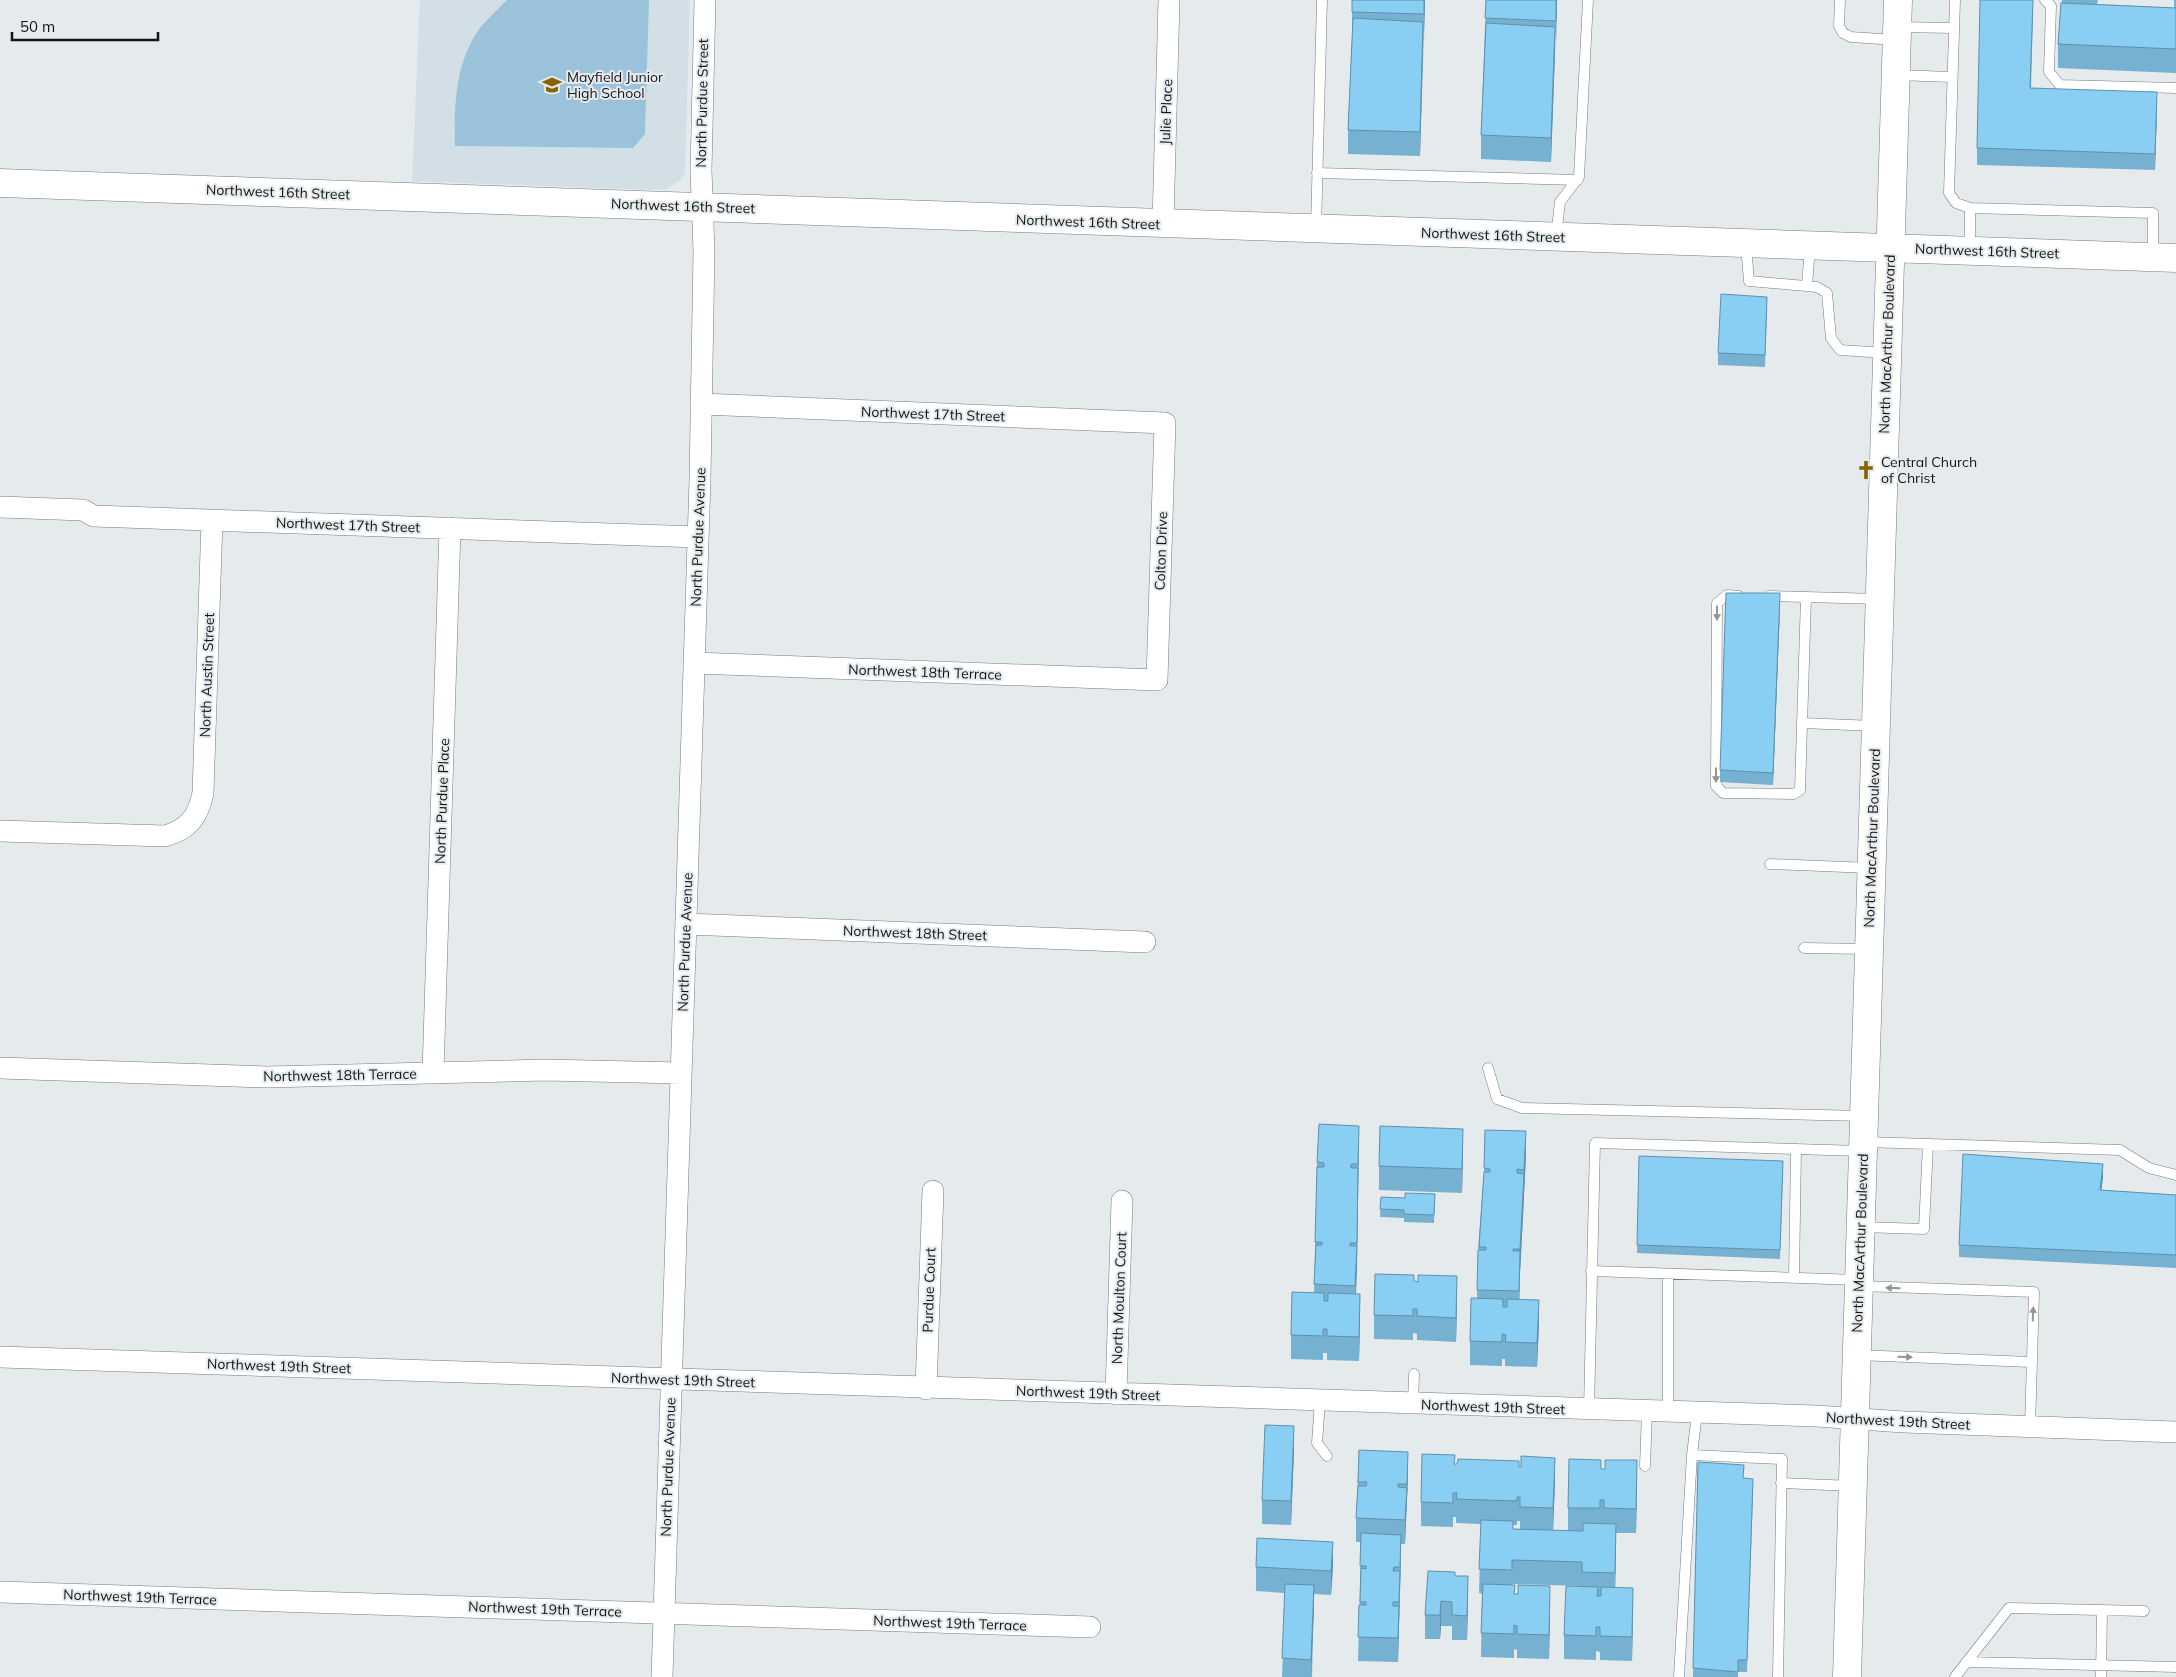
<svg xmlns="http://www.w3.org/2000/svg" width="2176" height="1677" font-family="Mulish,sans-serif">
	<rect width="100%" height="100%" fill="#e5eaed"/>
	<path fill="#d3dfe6" d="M420 0H690L685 173 680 180 667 189 655 190 412 181Z"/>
	<path fill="#9ac3db" d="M507 0H649L645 134 633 148 455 146C454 106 455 62 480 28 488 18 498 9 507 0Z"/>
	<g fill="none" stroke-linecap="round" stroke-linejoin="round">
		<g stroke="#767a7c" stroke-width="11">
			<path id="lane" d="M1840 0 1839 26 1843 33 1851 37 1896 40
				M1955 0 1949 193 1956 203 1970 208V249
				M2045 0 2051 6 2049 72 2060 85 2176 88
				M1897 27 1954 28
				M1896 75 1952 77
				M1317 173 1578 180
				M1970 208 2153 213V256
				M1316 228 1322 0
				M1556 237 1560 202 1579 177 1588 0
				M1746 245 1749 281 1817 287 1827 293 1831 338 1840 350 1886 353
				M1807 286 1810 247
				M1739 596 1727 595 1717 603 1716 786 1723 793 1794 794 1800 790 1806 597
				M1768 596 1879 599
				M1802 723 1875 726
				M1770 864 1870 868
				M1804 948 1868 949
				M1488 1068 1497 1099 1522 1108 1863 1116
				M1865 1142 2120 1150 2149 1168 2176 1175
				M1861 1227 1924 1229 1928 1144
				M1591 1271 1858 1280
				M1794 1278 1796 1149
				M1860 1286 2034 1292 2030 1427
				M1857 1355 2031 1362
				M1320 1401 1317 1443 1327 1456
				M1413 1404 1414 1374
				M1589 1410 1595 1143 1861 1151
				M1668 1412V1274
				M1692 1455 1782 1459 1778 1677
				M1645 1466 1647 1412
				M1781 1483 1853 1486
				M1966 1662 2176 1667
				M1679 1677 1692 1455 1697 1413
				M1955 1677 2009 1608 2144 1611
				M2101 1677 2102 1610"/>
		</g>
		<g stroke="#767a7c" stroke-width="22">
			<path id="street" d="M1163 224 1169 0
				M0 507 83 510 94 516 698 537
				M694 663 1157 680 1165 423 701 404
				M0 831 165 836C189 829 198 817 203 793L212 520
				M686 924 1145 942
				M0 1068 267 1077 545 1070 681 1073
				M433 1073 450 528
				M0 1357 1816 1416 1904 1422 2176 1432
				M926 1389 933 1191
				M1116 1394 1122 1201
				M0 1592 1090 1627
				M662 1677 700 479 704 252 701 170 705 0"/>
		</g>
		<g stroke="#767a7c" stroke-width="29">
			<path id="secondary" d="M0 183 2176 258
				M1847 1677 1898 0"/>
		</g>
		<use href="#lane" stroke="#fff" stroke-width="10"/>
		<use href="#street" stroke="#fff" stroke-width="21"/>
		<use href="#secondary" stroke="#fff" stroke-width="28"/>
	</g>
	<path fill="#76b1d1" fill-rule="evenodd" d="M1425 0 1420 156 1348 154V130L1352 36V12Z
		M1486 0H1557L1551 162 1481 159V135Z
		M2062 0H2098L2097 4 2174 8V0H2176V73L2058 68V44Z
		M2033 15 2031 88 2157 108 2155 170 1977 165V148Z
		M1767 309 1765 367 1718 365V353Z
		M1780 606 1773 785 1720 782V770Z
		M1485 1130 1526 1155 1524 1194 1520 1273 1519 1299 1539 1324 1537 1367 1505 1366V1359H1502V1366L1470 1365V1341L1477 1298 1478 1250 1484 1172Z
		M1359 1150 1356 1294 1360 1318 1359 1361 1327 1360V1353H1323V1360L1291 1359V1335L1314 1293 1317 1162Z
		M1463 1153 1462 1193 1379 1190V1166Z
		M1639 1156 1783 1169 1780 1259 1637 1253Z
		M2103 1177 2101 1190 2176 1195V1268L1959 1257V1245Z
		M1435 1194 1434 1223 1404 1222V1218L1380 1217 1381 1197 1405 1198Z
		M1414 1281 1457 1300 1456 1342 1417 1340V1334L1413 1333V1340L1374 1339V1315Z
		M1294 1450 1291 1525 1262 1524V1500Z
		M1359 1450 1408 1476 1405 1544H1401L1398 1662 1358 1661 1361 1542H1356V1518Z
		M1698 1462 1744 1479 1753 1492 1747 1672H1738V1677H1693Z
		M1455 1464 1555 1482 1553 1530 1568 1531V1508L1601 1469 1637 1485 1636 1533H1616L1615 1588 1633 1612 1632 1661 1600 1660V1652L1596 1651V1660L1564 1659V1635L1582 1586 1512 1584 1515 1594 1550 1610 1549 1659 1517 1658V1650L1514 1649V1658L1481 1657 1482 1594 1479 1593 1481 1524 1456 1523V1517H1453V1527L1421 1526V1502ZM1517 1521H1520V1529H1513V1525H1517Z
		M1333 1566 1331 1595 1314 1594 1312 1677H1282L1285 1593 1256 1591V1567Z
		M1455 1576 1468 1600 1467 1640H1452V1626H1441L1440 1639H1425V1615Z"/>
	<path fill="#6090aa" d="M1424 0H1425L1424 38Z
		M1556 0H1557L1556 46Z
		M1423 22V46L1420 156V132Z
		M1555 27V51L1551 162V138Z
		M2157 92V108L2155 170V154Z
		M1780 593V606L1773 785V773Z
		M1359 1126 1357 1270 1355 1310 1358 1164Z
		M1463 1129V1153L1462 1193V1169Z
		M1526 1131V1155L1524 1194V1170Z
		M2103 1164V1177L2100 1202V1190Z
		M1524 1174V1198L1520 1273V1249Z
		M1520 1251V1276L1519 1315V1291Z
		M1457 1276V1300L1456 1342V1318Z
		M1360 1294V1318L1359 1361V1337Z
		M1539 1300V1324L1537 1367V1343Z
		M1294 1426V1450L1291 1525V1501Z
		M1408 1452V1476L1405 1544V1520Z
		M1555 1458V1482L1553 1532V1508Z
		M1637 1460V1485L1636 1533V1509Z
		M1616 1524V1548L1615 1597V1573Z
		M1401 1535V1559L1398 1662V1638Z
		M1333 1542V1566L1331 1595V1571Z
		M1468 1576V1600L1467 1640V1616Z
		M1314 1585V1609L1311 1677V1660Z
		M1550 1586V1610L1549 1659V1635Z
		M1633 1588V1612L1632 1661V1637Z
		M1441 1601V1626L1440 1639V1615Z"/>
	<path fill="#89cef3" stroke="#6090aa" d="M1352 0H1424V14L1352 12Z
		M1486 0H1556V21L1485 18Z
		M1980 0H2033L2030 88 2157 92 2155 154 1977 148Z
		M2061 3 2176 8V49L2058 44Z
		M1353 18 1423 22 1420 132 1348 130Z
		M1486 23 1555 27 1551 138 1481 135Z
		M1721 294 1767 297 1765 355 1718 353Z
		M1726 593H1780L1773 773 1720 770Z
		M1319 1124 1359 1126 1358 1164H1351V1168H1358L1357 1243H1350V1246H1357L1355 1286 1314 1284 1316 1245H1322V1242H1315L1317 1167H1324V1163L1317 1162Z
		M1380 1126 1463 1129 1462 1169 1379 1166Z
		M1485 1130 1526 1131 1524 1170 1517 1169V1173L1524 1174 1520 1249H1513V1251H1520L1519 1291 1477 1290 1478 1250H1486V1247H1479L1484 1172H1490V1169L1484 1168Z
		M1963 1154 2103 1164 2100 1190 2176 1195V1255L1959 1245Z
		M1639 1156 1783 1161 1780 1250 1637 1245Z
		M1405 1193 1435 1194 1434 1215 1404 1214V1210L1380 1209 1381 1197 1405 1198Z
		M1375 1274 1414 1275V1281L1418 1282V1275L1457 1276 1456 1318 1417 1316V1309H1413V1316L1374 1315Z
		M1292 1292 1324 1293V1301H1328V1293L1360 1294 1359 1337 1327 1336V1329H1323V1336L1291 1335Z
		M1471 1298 1503 1299V1307H1507V1299L1539 1300 1537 1343 1505 1342 1506 1335 1502 1334V1342L1470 1341Z
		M1265 1425 1294 1426 1291 1501 1262 1500Z
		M1359 1450 1408 1452 1407 1484H1398V1487L1407 1488 1405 1520 1356 1518 1358 1486H1366L1367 1482H1358Z
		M1422 1454 1455 1455 1454 1464H1457L1458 1459 1519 1461V1467H1521V1456L1555 1458 1553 1508 1520 1507V1497H1517V1501L1456 1499 1457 1493H1453V1503L1421 1502Z
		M1569 1459 1601 1460V1469H1605V1460H1637L1636 1509 1604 1508V1500H1600V1508H1568Z
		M1698 1462 1744 1465 1743 1478 1753 1479 1747 1660H1738V1672L1693 1668Z
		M1481 1520 1513 1521V1529L1583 1531V1523L1616 1524 1615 1573 1582 1572V1562L1512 1560V1570L1479 1569Z
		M1361 1533 1401 1535 1400 1567H1394L1393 1571H1400L1399 1602H1393V1606H1399L1398 1638 1358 1637 1359 1605H1366V1602H1360L1361 1568 1366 1569V1566H1360Z
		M1257 1538 1333 1542 1331 1571 1256 1567Z
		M1428 1571 1455 1572V1576H1468L1467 1616 1452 1615V1602L1441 1601 1440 1615H1425Z
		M1285 1584 1314 1585 1311 1660 1282 1658Z
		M1483 1584 1515 1585 1514 1594H1518V1585L1550 1586 1549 1635 1517 1634V1626L1514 1625V1634L1481 1633Z
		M1566 1586 1598 1587 1597 1596H1601V1587L1633 1588 1632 1637 1600 1636V1627H1596V1636L1564 1635Z"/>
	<defs><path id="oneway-solid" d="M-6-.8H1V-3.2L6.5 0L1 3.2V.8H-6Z" transform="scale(1.25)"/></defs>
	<g fill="#959596">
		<use href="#oneway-solid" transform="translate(1717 613) rotate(90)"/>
		<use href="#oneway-solid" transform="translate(1716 775) rotate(90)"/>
		<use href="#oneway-solid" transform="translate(1893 1288) rotate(-178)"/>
		<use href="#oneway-solid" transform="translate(2033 1314) rotate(-88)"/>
		<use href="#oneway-solid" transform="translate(1905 1357) rotate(2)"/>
	</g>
	<defs>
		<g id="school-bare" transform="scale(1.5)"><path d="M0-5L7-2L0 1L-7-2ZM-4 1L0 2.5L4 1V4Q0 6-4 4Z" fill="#886300" stroke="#e5eaed" stroke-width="2.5" paint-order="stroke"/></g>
		<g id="church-bare" transform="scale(1.5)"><path d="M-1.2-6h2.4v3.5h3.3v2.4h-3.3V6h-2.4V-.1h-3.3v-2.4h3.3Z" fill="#886300" stroke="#e5eaed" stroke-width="2.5" paint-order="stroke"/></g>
	</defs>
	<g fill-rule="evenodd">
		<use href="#school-bare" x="552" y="85"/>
		<use href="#church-bare" x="1866" y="470"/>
	</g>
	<g text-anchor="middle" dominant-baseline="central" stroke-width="4" stroke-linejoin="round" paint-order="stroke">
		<g font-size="14" fill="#131415" stroke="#e5eaed" text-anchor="start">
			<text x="567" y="77">Mayfield Junior<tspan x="567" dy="16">High School</tspan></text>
			<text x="1881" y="462">Central Church<tspan x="1881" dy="16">of Christ</tspan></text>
		</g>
		<g font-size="14" fill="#131415" stroke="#e5eaed">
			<text transform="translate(702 103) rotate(-89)">North Purdue Street</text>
			<text transform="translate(1166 112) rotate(-88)">Julie Place</text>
			<text transform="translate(278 192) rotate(2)">Northwest 16th Street</text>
			<text transform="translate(683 206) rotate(2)">Northwest 16th Street</text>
			<text transform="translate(1088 222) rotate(2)">Northwest 16th Street</text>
			<text transform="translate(1493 235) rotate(2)">Northwest 16th Street</text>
			<text transform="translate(1987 251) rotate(2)">Northwest 16th Street</text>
			<text transform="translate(1887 344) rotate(-88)">North MacArthur Boulevard</text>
			<text transform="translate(933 414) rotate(2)">Northwest 17th Street</text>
			<text transform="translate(348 525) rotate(2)">Northwest 17th Street</text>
			<text transform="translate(698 537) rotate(-88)">North Purdue Avenue</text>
			<text transform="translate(1161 551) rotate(-88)">Colton Drive</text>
			<text transform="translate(925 672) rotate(2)">Northwest 18th Terrace</text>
			<text transform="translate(207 675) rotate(-88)">North Austin Street</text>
			<text transform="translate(442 801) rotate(-88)">North Purdue Place</text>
			<text transform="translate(1872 838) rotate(-88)">North MacArthur Boulevard</text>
			<text transform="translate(915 933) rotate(2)">Northwest 18th Street</text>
			<text transform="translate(685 942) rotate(-88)">North Purdue Avenue</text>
			<text transform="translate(340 1075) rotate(-1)">Northwest 18th Terrace</text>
			<text transform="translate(1860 1243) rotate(-88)">North MacArthur Boulevard</text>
			<text transform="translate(929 1290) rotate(-88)">Purdue Court</text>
			<text transform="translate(1119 1298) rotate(-88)">North Moulton Court</text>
			<text transform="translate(279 1366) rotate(2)">Northwest 19th Street</text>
			<text transform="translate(683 1380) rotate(2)">Northwest 19th Street</text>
			<text transform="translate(1088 1393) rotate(2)">Northwest 19th Street</text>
			<text transform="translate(1493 1407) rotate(2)">Northwest 19th Street</text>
			<text transform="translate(1898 1421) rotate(3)">Northwest 19th Street</text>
			<text transform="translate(668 1467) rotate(-88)">North Purdue Avenue</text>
			<text transform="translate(140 1597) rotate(2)">Northwest 19th Terrace</text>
			<text transform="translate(545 1609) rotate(2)">Northwest 19th Terrace</text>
			<text transform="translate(950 1623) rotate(2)">Northwest 19th Terrace</text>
		</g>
	</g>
	<path d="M12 32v8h146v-8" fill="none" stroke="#131415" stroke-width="2.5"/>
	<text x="20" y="32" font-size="15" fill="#131415" stroke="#e5eaed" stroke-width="4" paint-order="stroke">50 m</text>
</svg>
